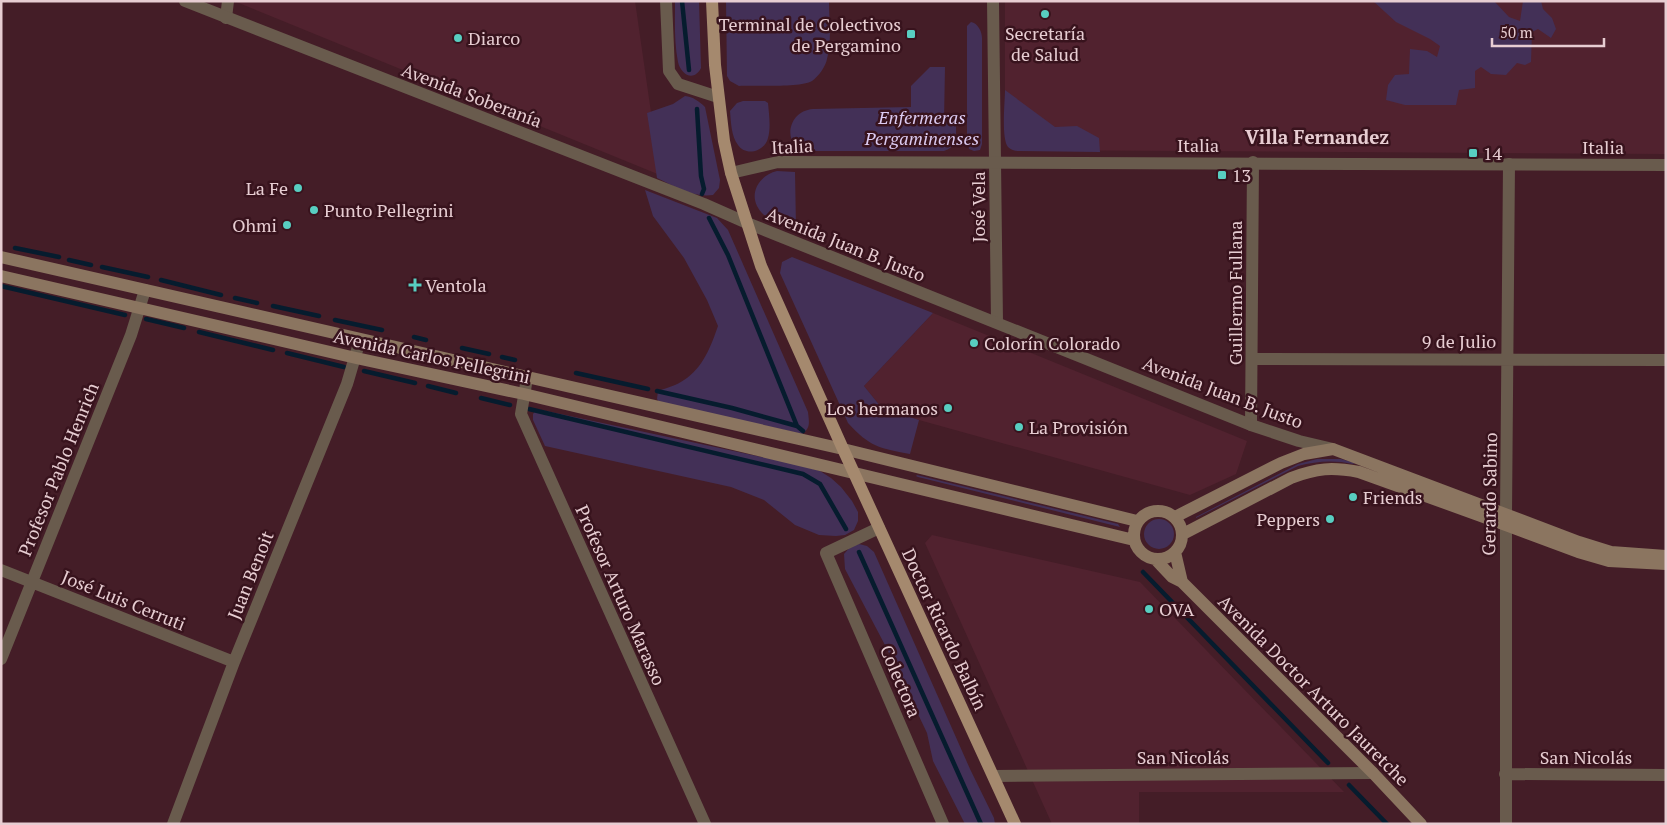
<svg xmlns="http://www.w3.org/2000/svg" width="1667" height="825" font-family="'PT Serif',serif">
	<rect width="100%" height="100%" fill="#441d27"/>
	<path fill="#51222f" d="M234 1H635L660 175Z
		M1005 1H1666V154L1014 150 1007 145 1005 137Z
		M933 313 1247 441 1236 474 1190 495 919 420 881 407 864 386Z
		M932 535 1140 582 1344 792H1139V824H1052L925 543Z"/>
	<path fill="#433057" d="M675 1H699L701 68C694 82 681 75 678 62 674 42 675 21 675 1Z
		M726 1H829C829 20 832 41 827 59 826 66 818 77 812 81 800 88 755 85 739 86L730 81 727 76Z
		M1373 1H1494L1509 17 1520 21 1523 1H1541L1543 9 1552 18 1556 29 1551 38 1538 29 1532 32 1531 62 1525 65 1517 63 1506 75 1491 74 1481 67 1475 71V88L1459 90 1456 105H1405L1386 100 1388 85 1395 75 1409 74 1410 49 1427 51 1437 57 1440 46 1430 39 1396 22Z
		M971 22C978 23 982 32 982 38V144L980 150 974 151 969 149 967 142V26Z
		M930 67H945L944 121 956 122C956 134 958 147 944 151H807C782 148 786 111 813 109L911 107V86Z
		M1005 90 1055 127 1077 126 1099 138 1100 152 1019 151C1015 151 1011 150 1008 147 1001 138 1005 102 1005 90Z
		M685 96C693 97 699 101 705 107L720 180 719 188 713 195C693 198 674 186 657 178L647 113 673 104Z
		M743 101H765L768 103C769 114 771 128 768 138 765 151 746 157 738 145 731 136 731 122 730 111L737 103Z
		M777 171 795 172 796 227 764 215C746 199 756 176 777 171Z
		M645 190 717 218 728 230 808 412C809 422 811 428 802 434L659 402 657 399 658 391C667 388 677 385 684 380 703 368 711 346 718 326L707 300 684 258 653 216Z
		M792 257 933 313 864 386 881 407 919 420 910 454C879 448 870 447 848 423L780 273 782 262Z
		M537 409 795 464 820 471 831 478 841 487 852 501 858 512V521L854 530 845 535 836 536 819 535 795 525 764 500 731 487 545 446 533 420V414Z
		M1317 459H1341L1355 463 1353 464C1334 460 1317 461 1298 466L1196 518V517L1298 464Z
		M917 475 1118 524 1120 527 918 477 916 476Z
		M1144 534a15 15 0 1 1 30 0a15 15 0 1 1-30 0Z
		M859 544 867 546 874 552 970 769 994 818 995 824H965L933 761 927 733 886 647 845 569 844 554 851 546Z"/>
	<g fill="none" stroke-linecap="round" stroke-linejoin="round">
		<path stroke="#061c2e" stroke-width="4.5" d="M682 1 689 70
			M697 109 701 176 704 189 702 194
			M709 218 728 255 797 426 803 431
			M15 248 59 257
			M69 260 91 265
			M102 267 148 277
			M161 280 221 295
			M1 286 125 315
			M235 298 257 303
			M273 306 319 316
			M146 319 184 328
			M335 320 382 330
			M199 332 273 350
			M414 337 426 340
			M462 348 489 354
			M287 353 344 367
			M502 357 515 360
			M364 371 415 383
			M576 373 648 389
			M428 386 456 393
			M657 391 732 408 797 426
			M481 398 510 405
			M529 409 803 474 820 484 846 529
			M859 552 981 824
			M1143 572 1328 763
			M1349 785 1387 824"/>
		<path stroke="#695b4d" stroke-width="12" d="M666 1 669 71 678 84 718 97
			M993 1 997 322
			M226 18 228 1
			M1252 359 1666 360
			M527 378 521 414 705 824
			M1251 425 1253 162
			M879 528 826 553 943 824
			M1 570 234 662
			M1 659 131 335 145 290
			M1505 774 1666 775
			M994 776 1373 773
			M173 824 234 662 347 384 360 340
			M1506 824V513L1509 164"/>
		<path stroke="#695b4d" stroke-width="12" d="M185 1 704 204 747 223 1251 425 1299 441 1333 449
			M731 173 778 162 1666 165"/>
		<path stroke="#8b7560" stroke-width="12" d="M1 257 843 449 1137 521
			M1 276 356 358 524 394 1134 540
			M1134 535a24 24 0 1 1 48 0a24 24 0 1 1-48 0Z
			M1175 517 1281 463 1304 454 1333 449 1579 542 1611 552 1666 556
			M1183 534 1291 478C1317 468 1332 467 1359 472L1506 525 1578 552 1609 561 1666 564
			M1175 552 1182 582
			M1156 560 1172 577 1182 582 1373 773 1421 824"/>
		<path stroke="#a5896e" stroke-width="12" d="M712 1 715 65 724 141 731 173 761 266 843 449 1015 824"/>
	</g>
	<g fill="#58cec1" stroke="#38131d" stroke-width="2">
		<circle cx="1045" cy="14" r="5"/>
		<rect x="906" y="29" width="10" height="10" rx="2.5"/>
		<circle cx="458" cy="38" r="5"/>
		<rect x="1468" y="148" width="10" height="10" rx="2.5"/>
		<rect x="1217" y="170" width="10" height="10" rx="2.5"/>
		<circle cx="298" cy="188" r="5"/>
		<circle cx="314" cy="210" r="5"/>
		<circle cx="287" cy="225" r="5"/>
		<path d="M412.5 277.5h5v5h5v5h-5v5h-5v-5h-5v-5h5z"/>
		<circle cx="974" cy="343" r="5"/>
		<circle cx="948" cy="408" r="5"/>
		<circle cx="1019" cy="427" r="5"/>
		<circle cx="1353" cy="497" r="5"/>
		<circle cx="1330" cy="519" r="5"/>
		<circle cx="1149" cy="609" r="5"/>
	</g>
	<g text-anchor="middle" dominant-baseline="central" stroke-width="5" stroke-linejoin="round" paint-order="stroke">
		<g font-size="18" fill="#e7cdd2" stroke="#38131d" text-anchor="start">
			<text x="901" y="24" text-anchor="end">Terminal de Colectivos<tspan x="901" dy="21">de Pergamino</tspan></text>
			<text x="1045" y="33" text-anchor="middle">Secretaría<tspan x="1045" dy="21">de Salud</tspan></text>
			<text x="468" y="38">Diarco</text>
			<text x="1483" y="153">14</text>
			<text x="1232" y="175">13</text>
			<text x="288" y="188" text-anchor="end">La Fe</text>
			<text x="324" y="210">Punto Pellegrini</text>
			<text x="277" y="225" text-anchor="end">Ohmi</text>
			<text x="425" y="285">Ventola</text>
			<text x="984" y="343">Colorín Colorado</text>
			<text x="938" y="408" text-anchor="end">Los hermanos</text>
			<text x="1029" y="427">La Provisión</text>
			<text x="1363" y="497">Friends</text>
			<text x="1320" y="519" text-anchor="end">Peppers</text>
			<text x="1159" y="609">OVA</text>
		</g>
		<g font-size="18" fill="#e7cdd2" stroke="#38131d">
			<text transform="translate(472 95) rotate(21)">Avenida Soberanía</text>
			<text x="1198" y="145">Italia</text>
			<text transform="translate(792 146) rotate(-3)">Italia</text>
			<text x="1603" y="147">Italia</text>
			<text transform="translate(978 207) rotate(-90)">José Vela</text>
			<text transform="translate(846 244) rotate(22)">Avenida Juan B. Justo</text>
			<text transform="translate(1235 293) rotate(-90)">Guillermo Fullana</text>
			<text x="1459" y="341">9 de Julio</text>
			<text transform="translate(432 356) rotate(12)">Avenida Carlos Pellegrini</text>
			<text transform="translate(1223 392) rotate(21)">Avenida Juan B. Justo</text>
			<text transform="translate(58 469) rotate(-68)">Profesor Pablo Henrich</text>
			<text transform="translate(1489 494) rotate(-89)">Gerardo Sabino</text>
			<text transform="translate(250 575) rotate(-68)">Juan Benoit</text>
			<text transform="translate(621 595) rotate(66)">Profesor Arturo Marasso</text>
			<text transform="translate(124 600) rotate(22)">José Luis Cerruti</text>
			<text transform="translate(945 629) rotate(65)">Doctor Ricardo Balbín</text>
			<text transform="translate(901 681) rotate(67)">Colectora</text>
			<text transform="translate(1314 690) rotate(45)">Avenida Doctor Arturo Jauretche</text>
			<text x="1183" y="757">San Nicolás</text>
			<text x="1586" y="757">San Nicolás</text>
		</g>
		<g font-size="18" font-style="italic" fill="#dccbf2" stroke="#38131d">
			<text x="922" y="117">Enfermeras<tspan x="922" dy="21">Pergaminenses</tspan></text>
		</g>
		<g font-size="19" font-weight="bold" fill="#e7cdd2" stroke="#38131d">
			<text x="1317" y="136">Villa Fernandez</text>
		</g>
	</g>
	<rect width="1667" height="825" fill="none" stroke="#e7cdd2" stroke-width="5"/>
	<path d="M1492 38v8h112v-8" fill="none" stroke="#e7cdd2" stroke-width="2.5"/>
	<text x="1500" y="38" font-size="15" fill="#e7cdd2" stroke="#38131d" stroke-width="4" paint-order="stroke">50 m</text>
</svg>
